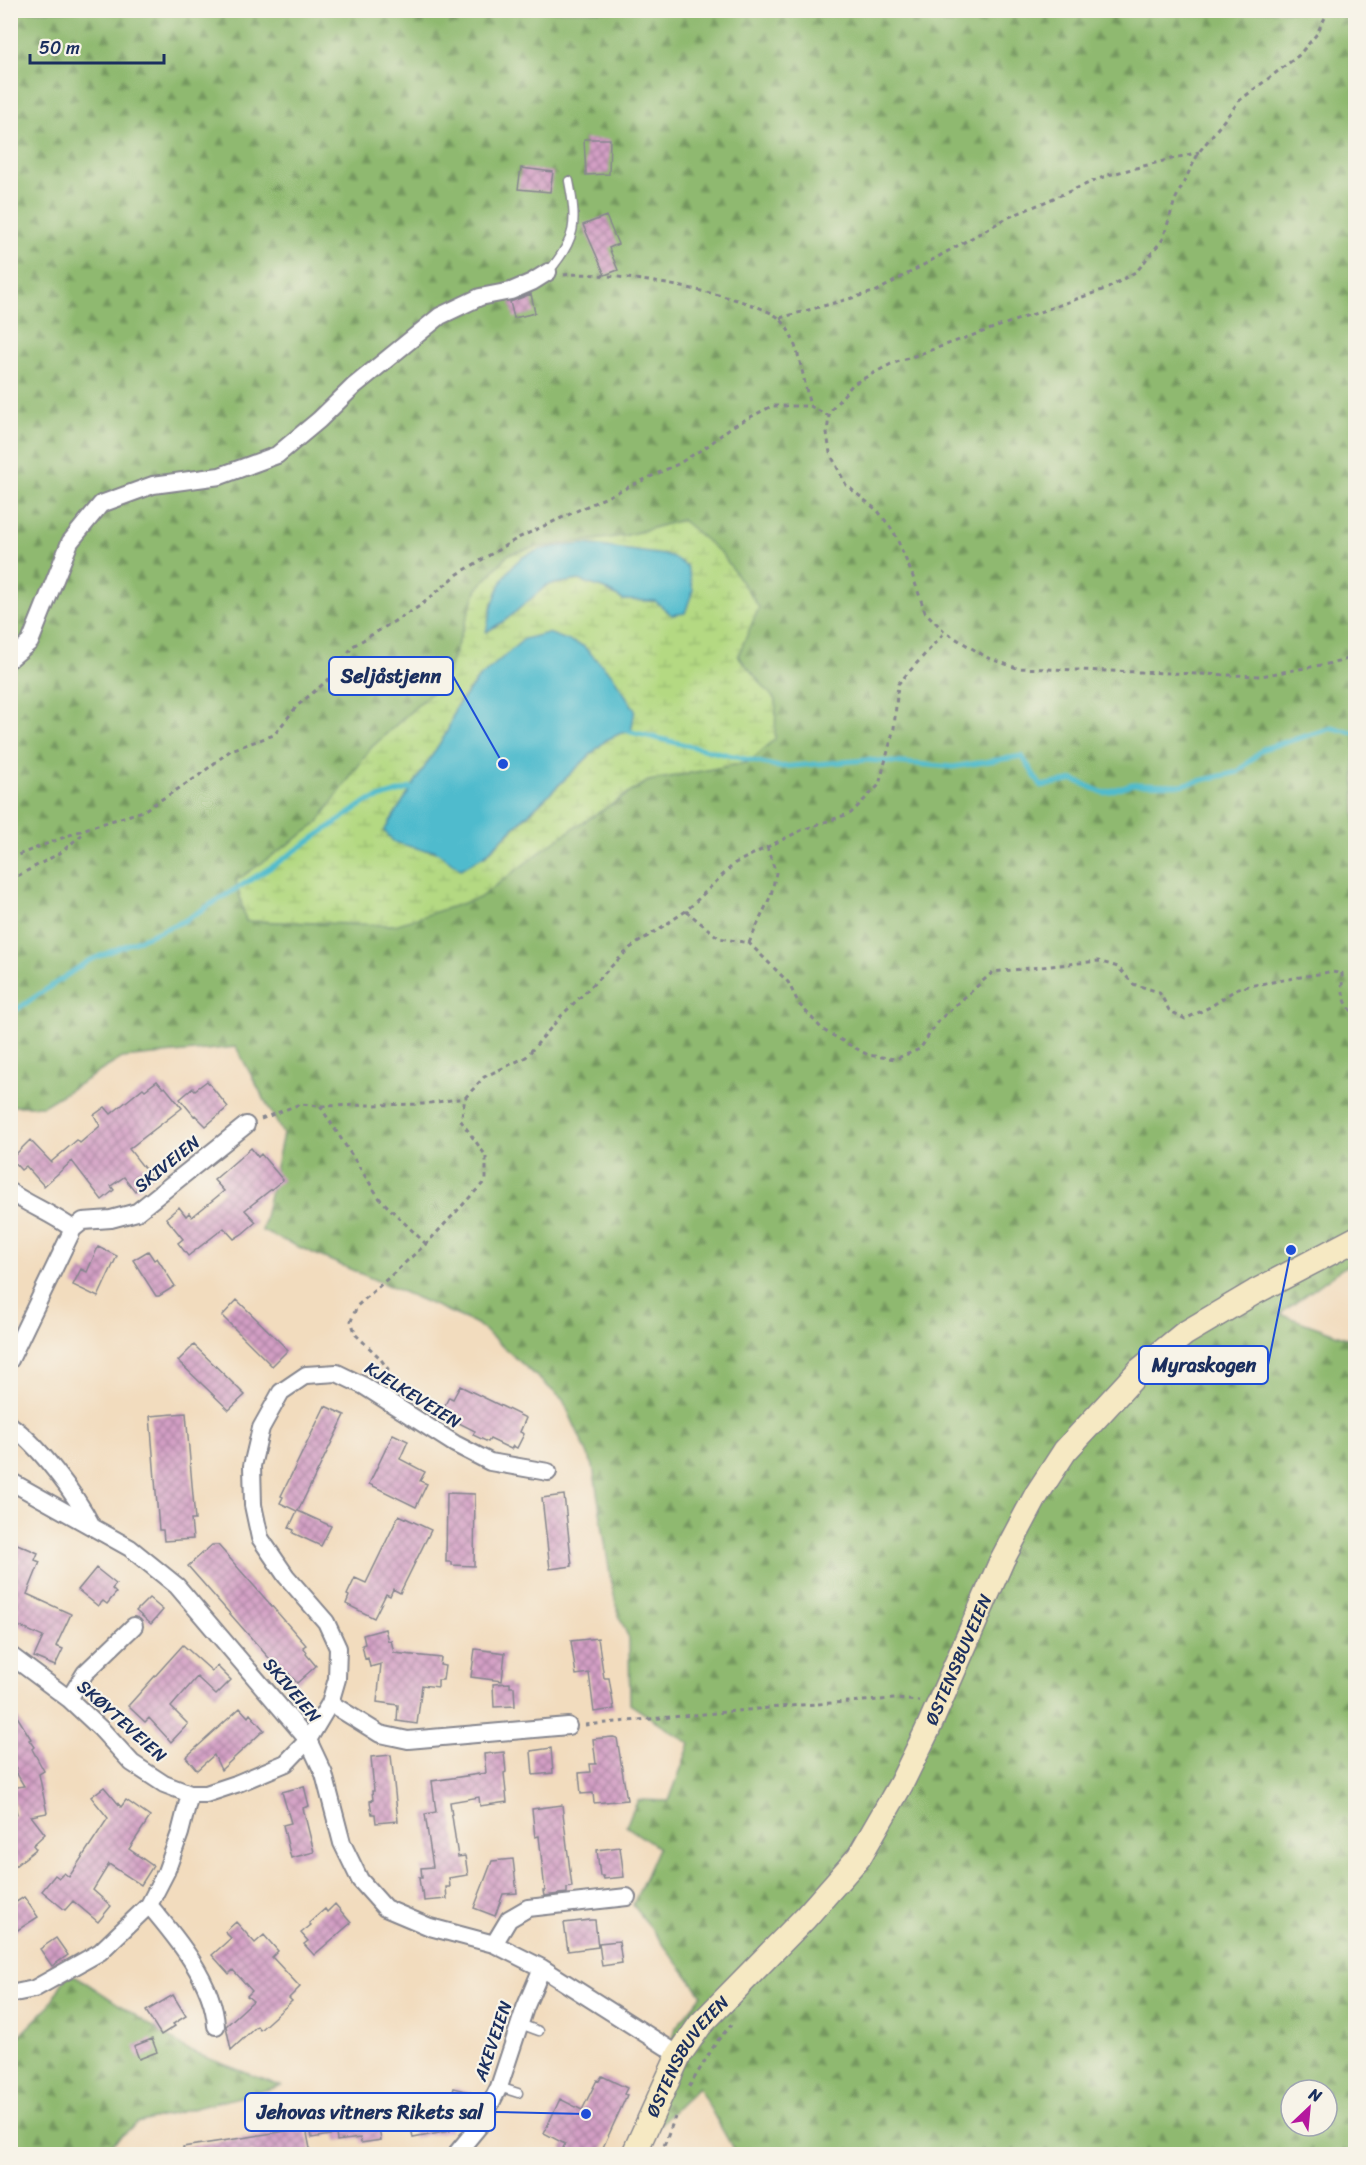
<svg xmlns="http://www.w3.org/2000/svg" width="1366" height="2165" font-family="Sriracha,sans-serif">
	<defs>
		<pattern id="forest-firs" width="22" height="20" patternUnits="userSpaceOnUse" patternTransform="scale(1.5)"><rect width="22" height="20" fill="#8fb970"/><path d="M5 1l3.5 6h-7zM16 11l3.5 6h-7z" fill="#74975f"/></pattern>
		<pattern id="wetland-marsh" width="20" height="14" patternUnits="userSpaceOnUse" patternTransform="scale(1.5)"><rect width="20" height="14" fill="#b4d982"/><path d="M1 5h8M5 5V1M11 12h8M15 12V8" fill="none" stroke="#9abb73"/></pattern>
		<pattern id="building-cross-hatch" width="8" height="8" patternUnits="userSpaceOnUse" patternTransform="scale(1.5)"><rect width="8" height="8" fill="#d39fc4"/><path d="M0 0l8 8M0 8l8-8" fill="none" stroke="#aa82a2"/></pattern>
	</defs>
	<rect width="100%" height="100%" fill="#f7f3e8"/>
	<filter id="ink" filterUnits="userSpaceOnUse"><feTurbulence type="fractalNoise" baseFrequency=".0167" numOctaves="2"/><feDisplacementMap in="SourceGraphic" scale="12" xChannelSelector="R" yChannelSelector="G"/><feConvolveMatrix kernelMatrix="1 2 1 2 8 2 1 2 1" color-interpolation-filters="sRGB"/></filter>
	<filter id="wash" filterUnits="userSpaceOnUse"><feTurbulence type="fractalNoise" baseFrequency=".008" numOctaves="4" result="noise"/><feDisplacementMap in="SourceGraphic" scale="24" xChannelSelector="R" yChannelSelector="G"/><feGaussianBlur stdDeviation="1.35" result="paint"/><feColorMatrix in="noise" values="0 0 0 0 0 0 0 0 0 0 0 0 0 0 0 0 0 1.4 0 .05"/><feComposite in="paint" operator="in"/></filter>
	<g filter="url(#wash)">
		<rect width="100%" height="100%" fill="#f2dcbe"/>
		<path fill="url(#forest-firs)" stroke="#557467" stroke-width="1.5" fill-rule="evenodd" d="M10 11H1355V1259L1280 1314 1355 1341V2154H736L698 2087 660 2124 662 2078 676 2027 702 1995 633 1905 658 1848 626 1826 638 1800 669 1801 690 1744 630 1704 629 1639 618 1613 611 1581 593 1466 563 1400 477 1324 262 1231 283 1134 236 1047 122 1058 43 1106H11ZM682 520 738 656 775 701 749 762 648 781 563 835 395 925 246 921 236 881 316 825 371 748 445 680 477 589 509 554 533 548 624 536ZM1291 2090H1327V2126H1291Z
			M67 1975 76 1976 189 2051 281 2086 137 2123 100 2154H11V2044L48 2007Z"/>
		<path fill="url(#wetland-marsh)" stroke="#688470" stroke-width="1.5" fill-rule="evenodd" d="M682 520 722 554 759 607 738 656 776 701 775 739 749 762 648 781 563 835 479 898 395 925 246 921 236 881 316 825 371 748 445 680 477 589 509 554 533 548 624 536ZM585 544 685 613 655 601 623 600 605 589 580 580 547 585 507 619 487 632 492 602ZM478 679 630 731 621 733 606 740 485 856 423 850 384 832 447 732 456 706Z"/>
		<path fill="#50bbcd" stroke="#367596" stroke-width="1.5" d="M585 544 671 556 687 566 693 590 685 613 672 615 655 601 623 600 605 589 579 580 547 585 507 619 486 632C492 603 502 562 534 552 550 546 569 546 585 544Z
			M548 633 583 646 613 676 635 710 631 732 621 733 606 740 484 856 461 869 434 850H423L394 842 384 831 447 732 456 707 478 679 524 639Z"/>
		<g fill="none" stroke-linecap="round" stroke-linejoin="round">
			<path stroke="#50bbcd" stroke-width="5" d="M631 732 779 767 867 760 953 767 1022 756 1041 786 1074 780 1104 793 1132 784 1181 785 1238 772 1263 749 1332 728 1356 733
				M10 1014 88 961 184 921 273 866 366 802 411 788"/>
		</g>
		<g id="blocks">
			<path fill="url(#building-cross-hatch)" d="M584 139H610L609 174 586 175Z
				M521 168 553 172 550 192 518 189Z
				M606 216 618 244 609 248 618 270 605 275 583 225Z
				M531 294 535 313 514 318 510 302Z
				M157 1081 163 1088 165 1087 182 1108 129 1149 152 1178 135 1191 124 1177 111 1186 114 1190 102 1200 72 1161 44 1186 26 1166 21 1170 11 1159 30 1140 51 1162 77 1140 80 1143 100 1126 94 1115 105 1107 111 1114 143 1088 145 1090Z
				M207 1081 228 1107 206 1126 195 1115 194 1116 180 1099 193 1088 195 1090Z
				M251 1148 258 1157 261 1154 283 1180 245 1210 256 1222 242 1234 234 1239 224 1228 188 1256 178 1243 183 1239 166 1218 179 1207 186 1216 189 1213 192 1217 224 1191 214 1180Z
				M98 1247 117 1256 98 1297 73 1285 81 1269 87 1272Z
				M148 1251 154 1260 157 1258 175 1286 159 1296H156L133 1260Z
				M237 1300 288 1350 272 1366 222 1316Z
				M194 1345 245 1395 229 1410 178 1361Z
				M460 1386 526 1418 520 1432 524 1434 517 1448 513 1446 511 1449 490 1439 488 1442 473 1435 475 1431 453 1420 455 1417 442 1411 449 1397 453 1399Z
				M325 1406 345 1415 298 1511 331 1526 321 1546 293 1533 294 1530 289 1528 297 1511 280 1503 283 1497 281 1496Z
				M186 1413 195 1520H191L193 1539 164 1541 163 1530H159L150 1416Z
				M393 1434 408 1441 400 1459 425 1472 420 1481 427 1484 416 1507 369 1484Z
				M447 1493 475 1494 474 1566 452 1565V1562H446Z
				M564 1495 572 1566 550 1569 542 1498Z
				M399 1515 431 1530 400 1593 393 1589 390 1596 386 1594 374 1618 346 1604 349 1596 347 1595 355 1578 366 1583Z
				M15 1543 38 1553 35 1560 40 1562 27 1594 71 1614 56 1646 63 1649 55 1666 34 1657 43 1637 10 1622V1553Z
				M212 1545H218L306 1645 303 1647 307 1652 306 1654 316 1666 297 1683 286 1671 283 1674 188 1566Z
				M96 1568 116 1584 112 1589 116 1593 107 1604 103 1601 98 1606 78 1590Z
				M149 1598 163 1610 151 1624 136 1611Z
				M385 1629 388 1641 391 1640 394 1653 441 1658 440 1665 445 1666 443 1680H438V1687L422 1685 417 1724 397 1721 398 1705 377 1702 381 1664 370 1667 368 1658 365 1659 362 1645 365 1644 363 1635Z
				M598 1638 604 1678H609L614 1709 594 1712 589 1673 576 1675 571 1641Z
				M183 1645 212 1671 217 1666 231 1680 216 1695 197 1677 171 1707 188 1724 171 1742 149 1718 145 1722 128 1706Z
				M475 1649 505 1653 502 1681 471 1677Z
				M510 1683V1687H514L515 1706 494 1707 493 1684Z
				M10 1705 31 1739 29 1740 34 1747 32 1749 44 1771 39 1774 47 1813 31 1816 45 1834 33 1845 36 1849 10 1870V1819L17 1814 11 1788 24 1786 14 1769 17 1768 10 1757Z
				M240 1708 248 1717 250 1714 264 1730 221 1770 214 1755 197 1770 186 1757Z
				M613 1737 617 1738 627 1800 594 1803 593 1793 581 1794 579 1773 591 1772 590 1764H596L593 1739Z
				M551 1748 553 1773 533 1775 531 1751Z
				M504 1752 506 1772 504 1773 507 1802 480 1806 479 1797 450 1802 458 1857 465 1856 468 1875 449 1878 450 1887H446L447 1899 424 1901 423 1891 421 1892 419 1878H422L421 1868 433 1867 425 1814 436 1812 432 1781 486 1773 484 1754Z
				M391 1755 398 1821 376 1823 375 1814H372L370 1801 373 1800 372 1791H374L371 1757Z
				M304 1786 309 1806 303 1808 314 1852 291 1858 283 1825 291 1823 282 1792Z
				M104 1787 121 1807 126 1800 150 1817 129 1849 153 1866 141 1885 109 1864 93 1890 111 1906 98 1922 73 1901 65 1910 42 1891 55 1875 59 1878 64 1873 69 1877 108 1818 91 1797Z
				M562 1805 572 1887 567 1888V1893L544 1896 543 1891H545L539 1836 535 1837 532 1809Z
				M620 1847 624 1877 604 1879 603 1876H600L597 1850Z
				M513 1859 517 1893 503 1894 495 1916 474 1908 492 1861Z
				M24 1897 38 1917 10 1935V1906Z
				M335 1904 351 1923 314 1955 304 1944 308 1941 301 1933 311 1925 309 1923 325 1909 327 1912Z
				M590 1920H595L598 1947 568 1951 564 1923Z
				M236 1922 255 1943 264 1935 278 1951 272 1957 300 1987 289 1998 292 2001 260 2030 257 2026 231 2050 226 2026 253 2001 247 1996 252 1991 233 1970 229 1974 212 1955 231 1938 225 1932Z
				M56 1938 68 1955 52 1966 40 1949Z
				M619 1941 622 1963 602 1966 599 1943Z
				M173 1995 186 2016 173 2024 175 2026 161 2035 146 2011Z
				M152 2039 157 2052 139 2059 134 2046Z
				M602 2076 627 2088 624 2094 627 2095 600 2154H570L562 2150 565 2144 544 2133 560 2099 582 2110 597 2080 599 2081Z
				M454 2088 470 2092 466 2109 449 2105Z
				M445 2100 450 2131 413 2138 408 2110 421 2108 420 2104Z
				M376 2111 381 2140 361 2143 360 2138 337 2141 336 2134 312 2138 309 2118 327 2115 328 2119Z
				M306 2128 311 2154H183V2147Z"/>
		</g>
	</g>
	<g filter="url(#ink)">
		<use href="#blocks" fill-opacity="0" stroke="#86868e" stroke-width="1.5"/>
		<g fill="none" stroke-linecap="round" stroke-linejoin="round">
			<g stroke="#86868e" stroke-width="11">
				<path id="service" d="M548 272C577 239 577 223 569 181
					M520 2024 539 2031
					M499 2087 518 2093"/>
			</g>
			<g stroke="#86868e" stroke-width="20">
				<path id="minor" d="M10 659 30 642 70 542 101 504 153 485 220 476 277 455 319 420 354 386 440 316 480 297 511 291 532 282 548 272
					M10 1192C31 1206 53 1214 73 1229
					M10 1360 73 1229 83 1221 111 1219 137 1212 246 1125
					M10 1425C39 1445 76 1495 92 1526
					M10 1481 130 1548 177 1586 308 1740 324 1774 342 1843 360 1880 385 1908 430 1927 494 1944 542 1968 679 2055
					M10 1655 69 1699 101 1729 132 1763 164 1784 190 1794H206L236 1784 286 1763 308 1740 330 1703 337 1679 338 1648 326 1622 286 1576 260 1538 253 1505 252 1466 261 1428 281 1392 306 1375 337 1373 364 1386 455 1444 490 1462 548 1472
					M69 1699 85 1673 134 1626
					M330 1703 380 1734 408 1740 568 1726
					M149 1905C176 1937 214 1982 216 2026
					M494 1944 509 1919 528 1908 627 1897
					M10 1994 34 1989 100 1952 149 1905 166 1872 180 1833 190 1794
					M456 2154 480 2125 499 2087 525 2008 542 1968"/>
			</g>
			<g stroke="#86868e" stroke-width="27">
				<g id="secondary">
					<path id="s1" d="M634 2154 679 2055 700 2025 805 1918 859 1857 901 1784 927 1731 1002 1560 1037 1494 1065 1451 1140 1370 1184 1334 1255 1292 1356 1239"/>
				</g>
			</g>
			<path stroke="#86868e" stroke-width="3" stroke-dasharray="4.5 4.5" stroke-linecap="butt" d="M1329 10 1316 35 1298 56 1240 100 1199 152 1175 200 1163 239 1137 271 1108 288 891 364 853 384 832 409 829 416 827 433 830 453 846 485 878 511 894 532 912 574 925 612 945 632 988 658 1017 668 1261 676 1338 662 1356 656
				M564 275C599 269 757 295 781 320 798 338 804 382 810 406
				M780 318 877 291 1007 218 1108 175 1199 152
				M10 858 88 828 143 811 197 777 231 750 274 735 297 706 328 680 353 646 420 606 458 574 518 538 678 464 709 445 731 427 772 406H810L829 416
				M10 880 60 853 85 832
				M686 911 719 938 749 943 788 982 799 1004 823 1030 868 1055 895 1059 920 1049 938 1021 993 972 1098 961 1118 967 1133 984 1159 992 1169 1010 1185 1019 1210 1007 1238 988 1329 972 1342 973C1342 990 1342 1003 1356 1015
				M749 943 771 895 776 873 767 847
				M320 1106 380 1199 426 1244
				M261 1119 300 1104 320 1106 423 1104 465 1098
				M386 1380 388 1369 379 1357 356 1335 351 1321 357 1306 426 1244 486 1180V1156L461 1121 465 1098 484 1077 526 1057 562 1015 630 948 686 911 735 863 802 830 851 813 879 785 894 728 898 684 945 632
				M585 1725 801 1705 895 1699 919 1701
				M689 2087 717 2041 731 2025
				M661 2154 675 2117"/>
			<use href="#service" stroke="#fff" stroke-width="8"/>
			<use href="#minor" stroke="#fff" stroke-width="16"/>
			<use href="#secondary" stroke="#f6e9c3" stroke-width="24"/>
		</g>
	</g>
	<g text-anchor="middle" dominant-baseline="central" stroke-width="4.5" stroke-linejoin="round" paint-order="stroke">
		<g font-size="18" fill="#1b2f5e" stroke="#f7f3e8">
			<text transform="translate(167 1164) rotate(-39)">SKIVEIEN</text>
			<text transform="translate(413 1395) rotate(32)">KJELKEVEIEN</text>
			<text stroke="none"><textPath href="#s1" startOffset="598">ØSTENSBUVEIEN</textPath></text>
			<text transform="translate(292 1690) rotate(50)">SKIVEIEN</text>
			<text transform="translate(122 1721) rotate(42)">SKØYTEVEIEN</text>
			<text transform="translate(493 2041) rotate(-71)">AKEVEIEN</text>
			<text stroke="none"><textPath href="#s1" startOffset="112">ØSTENSBUVEIEN</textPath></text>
		</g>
	</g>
	<path fill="none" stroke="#1d4ed8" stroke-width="2" d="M503 764L453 676M1291 1250L1268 1365M586 2114L495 2112"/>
	<g fill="#1d4ed8" stroke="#f7f3e8" stroke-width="2">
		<circle cx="503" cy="764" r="6"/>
		<circle cx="1291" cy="1250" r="6"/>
		<circle cx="586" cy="2114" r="6"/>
	</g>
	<g fill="#f7f3e8" stroke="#1d4ed8" stroke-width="2">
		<rect x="329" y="657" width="124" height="38" rx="6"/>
		<rect x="1139" y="1346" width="129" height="38" rx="6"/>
		<rect x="245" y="2093" width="250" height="38" rx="6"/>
	</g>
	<g font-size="20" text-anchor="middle" font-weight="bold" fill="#1b2f5e">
		<text x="391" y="683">Seljåstjenn</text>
		<text x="1204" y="1372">Myraskogen</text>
		<text x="370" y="2119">Jehovas vitners Rikets sal</text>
	</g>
	<rect width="1366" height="2165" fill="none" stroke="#f7f3e8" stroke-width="36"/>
	<g transform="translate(1309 2108) rotate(26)"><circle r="28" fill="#f7f3e8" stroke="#9fa5b1" stroke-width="1.5"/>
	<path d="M0-4.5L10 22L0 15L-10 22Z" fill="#b5179e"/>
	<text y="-9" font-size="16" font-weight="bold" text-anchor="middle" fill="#1b2f5e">N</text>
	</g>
	<path d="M30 54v9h134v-9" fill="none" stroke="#1b2f5e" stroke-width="3"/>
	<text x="39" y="54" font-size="18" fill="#1b2f5e" stroke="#f7f3e8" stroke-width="4.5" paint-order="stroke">50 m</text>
</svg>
